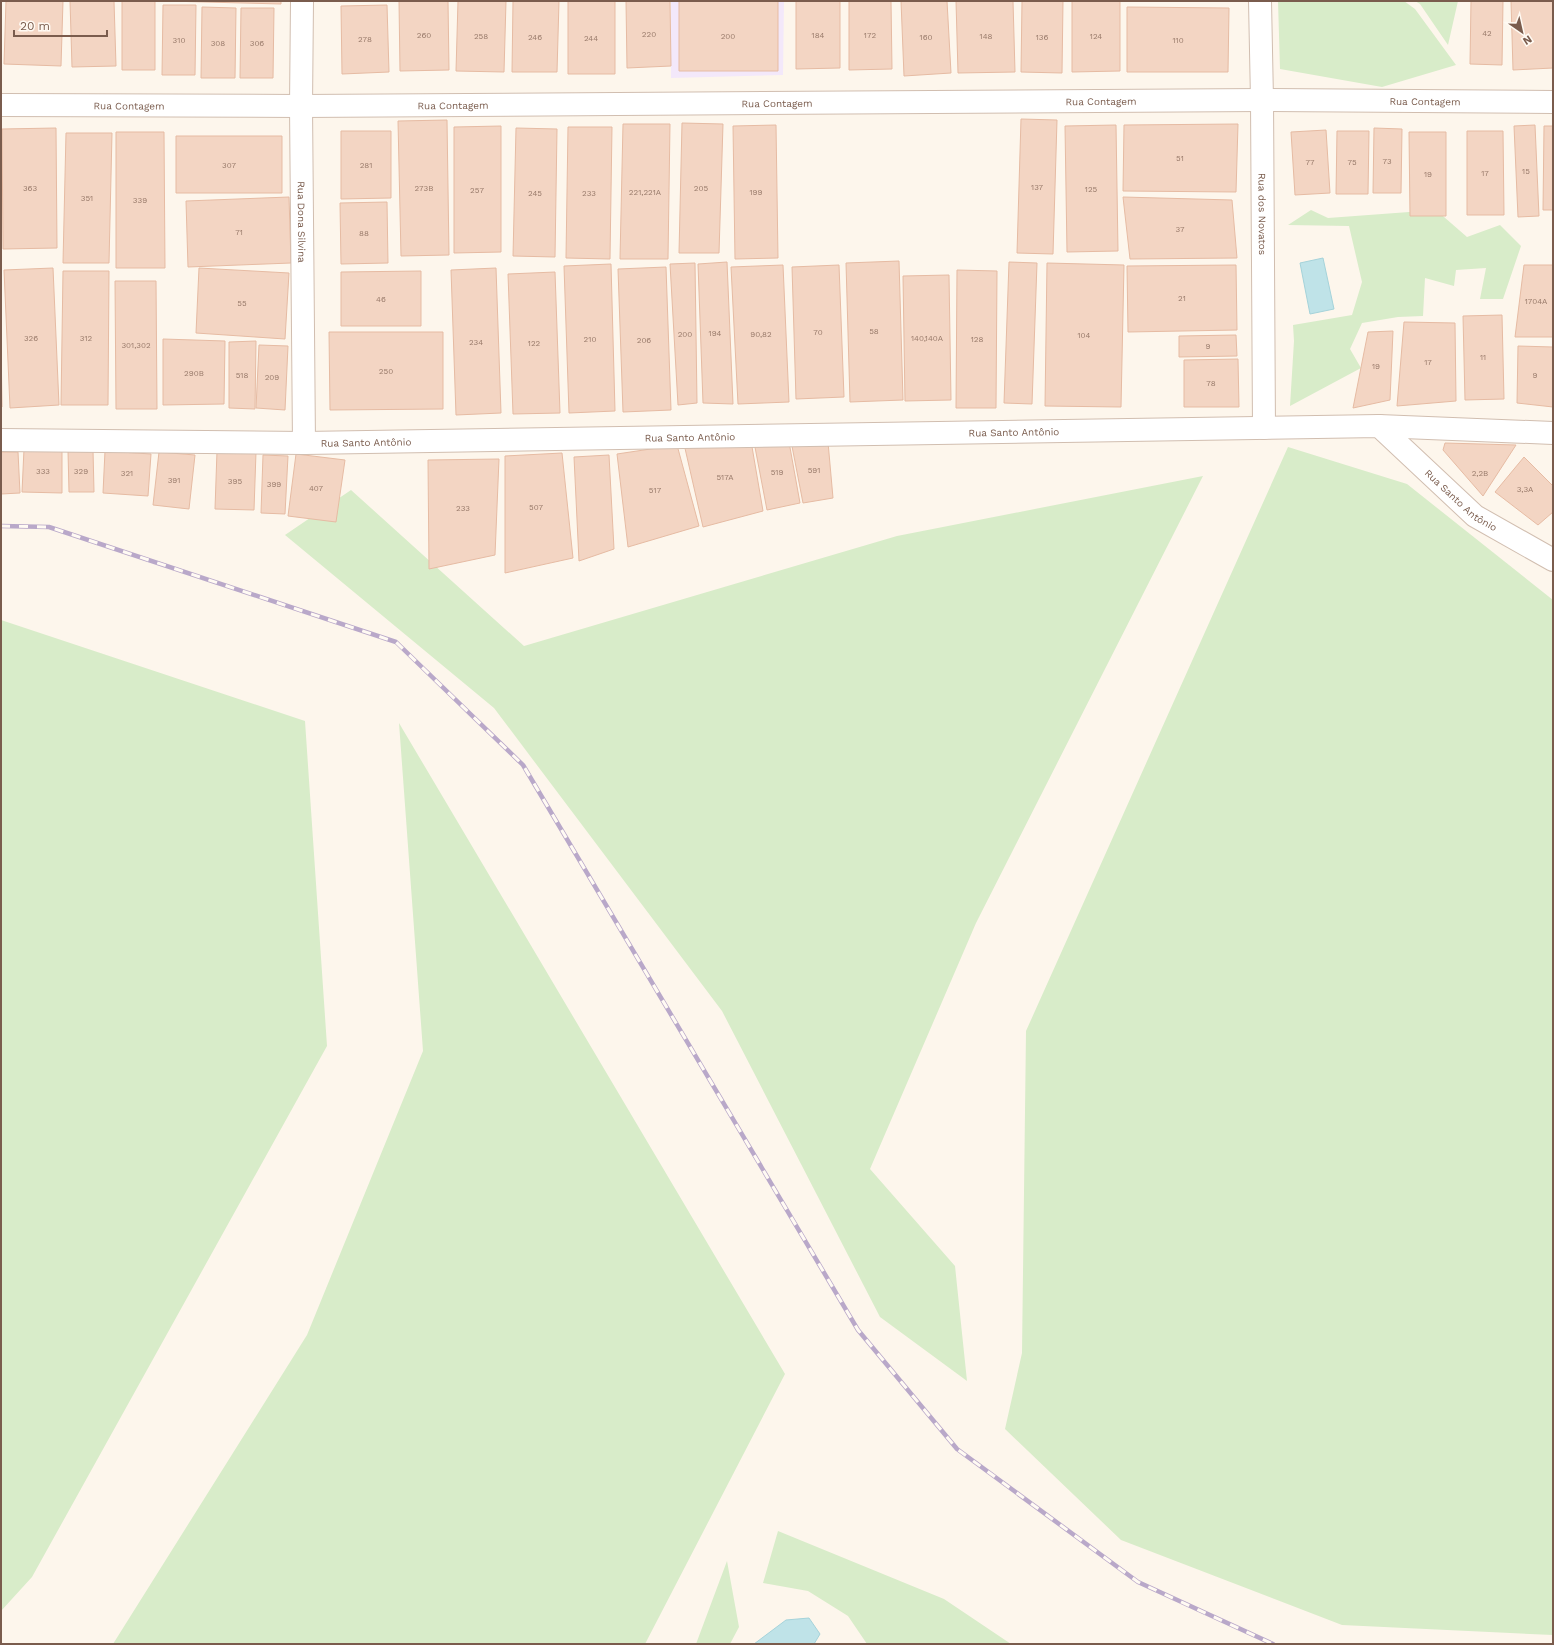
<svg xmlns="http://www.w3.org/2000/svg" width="1554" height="1645" font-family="'Work Sans',sans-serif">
	<rect width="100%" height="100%" fill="#fdf6ec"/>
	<path fill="#f3e8fa" d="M671 1H784L783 75 671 78Z"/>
	<path fill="#d8ecc9" d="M1278 1H1404L1415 9 1456 65 1382 87 1280 69Z
		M1415 1H1458L1448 45 1420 4Z
		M1311 210 1328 218 1436 210 1467 237 1500 225 1521 246 1503 299H1480L1486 268 1456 270 1454 286 1425 278 1423 316 1398 317 1362 323 1350 349 1361 368 1290 406 1294 341 1293 325 1352 315 1362 282 1349 226 1288 225Z
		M1288 447 1407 484 1553 600V1635L1342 1625 1121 1540 1005 1429 1022 1353 1026 1031Z
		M1203 476 976 923 870 1169 955 1266 967 1381 880 1317 722 1011 494 708 285 535 351 490 524 646 897 536Z
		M1 620 305 721 327 1046 32 1577 1 1611Z
		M399 723 785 1374 645 1644H113L307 1335 423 1051Z
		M778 1531 944 1599 1011 1644H867L848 1616 808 1591 763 1583Z
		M727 1561 739 1627 730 1644H696Z"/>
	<path fill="#bfe3e8" stroke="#a5d3da" d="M1323 258 1334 309 1310 314 1300 263Z
		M809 1618 820 1634 814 1644H754L786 1620Z"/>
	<path fill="#f3d5c3" stroke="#e6bba3" d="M6 1H63L61 66 4 64Z
		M70 1H114L116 66 72 67Z
		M122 1H155V70H122Z
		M167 1H281V4Z
		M399 1H448L449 70 400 71Z
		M458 1H506L504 72 456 71Z
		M513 1H559L557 72H512Z
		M568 1H615V74H568Z
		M626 1H670L671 66 627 68Z
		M679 1H778V71H679Z
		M796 1H840V68L796 69Z
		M849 1H891L892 69 849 70Z
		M901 1H947L951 73 904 76Z
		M956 1H1013L1015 72 958 73Z
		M1022 1H1063L1062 73 1021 72Z
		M1072 1H1120V71L1072 72Z
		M1471 1H1503L1502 65 1470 64Z
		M1511 1H1553V68L1513 70Z
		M163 5H196L195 75H162Z
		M387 5 389 72 342 74 341 6Z
		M202 7 236 8 235 78H201Z
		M1127 7 1229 8 1228 72H1127Z
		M241 8H274L273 78H240Z
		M1021 119 1057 120 1053 254 1017 253Z
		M447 120 449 255 401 256 398 121Z
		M682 123 723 124 719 253H679Z
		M623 124H670L668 259H620Z
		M1238 124 1236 192 1123 191 1124 125Z
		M776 125 778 258 735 259 733 126Z
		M1116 125 1118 251 1067 252 1065 126Z
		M1535 125 1539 216 1518 217 1514 126Z
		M501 126V252L454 253V127Z
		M1544 126H1553V210H1543Z
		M568 127H612L610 259 566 258Z
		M56 128 57 248 3 249 2 129Z
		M516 128 557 129 555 257 513 256Z
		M1374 128 1402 129 1401 193H1373Z
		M1326 130 1330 193 1295 195 1291 132Z
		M341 131H391V198L341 199Z
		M1337 131H1369L1368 194H1336Z
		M1467 131H1503L1504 215H1467Z
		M116 132H164L165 268H116Z
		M1409 132H1446V216H1410Z
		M66 133H112L109 263H63Z
		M176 136H282V193H176Z
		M289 197 291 263 188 267 186 201Z
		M1123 197 1232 200 1237 258 1130 259Z
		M387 202 388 263 341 264 340 203Z
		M899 261 903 400 850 402 846 263Z
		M727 262 733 404 703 403 698 264Z
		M1009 262 1037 263 1032 404 1004 403Z
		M695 263 697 403 678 405 670 264Z
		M1047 263 1124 265 1121 407 1045 406Z
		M611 264 615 411 569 413 564 266Z
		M783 265 789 402 738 404 731 267Z
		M839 265 844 397 796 399 792 267Z
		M1236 265 1237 330 1128 332 1127 266Z
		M1524 265H1553V337H1515Z
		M666 267 671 410 623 412 618 269Z
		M53 268 59 405 10 408 4 270Z
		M199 268 289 273 285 339 196 333Z
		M496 268 501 413 456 415 451 270Z
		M957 270 997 271 996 408H956Z
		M63 271H109L108 405H61Z
		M421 271V326H341V272Z
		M555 272 560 413 513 414 508 274Z
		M949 275 951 400 905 401 903 276Z
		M115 281H156L157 409H116Z
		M1502 315 1504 399 1465 400 1463 316Z
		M1404 322 1455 323 1456 401 1397 406Z
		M1393 331 1390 400 1353 408 1368 332Z
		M329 332H443V409L330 410Z
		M1236 335 1237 356 1179 357V336Z
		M163 339 225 341 224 404 163 405Z
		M1 341 2 407H1Z
		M256 341 255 409 229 408V342Z
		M259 345 288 346 285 410 256 408Z
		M1518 346 1553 347V407L1517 403Z
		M1238 359 1239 407H1184V360Z
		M751 441 763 511 703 527 684 444Z
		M791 441 828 442 833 498 803 503Z
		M754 442H789L800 503 767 510Z
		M1445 443 1516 445 1483 496 1443 450Z
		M677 445 699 526 628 547 617 454Z
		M24 449 62 450V493L22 492Z
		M93 450 94 492H69L68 451Z
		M105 451 151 454 148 496 103 493Z
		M217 451 256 452 254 510 215 509Z
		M1 452H18L20 493 1 494Z
		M159 452 195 455 189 509 153 505Z
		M562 453 573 558 505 573V456Z
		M296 454 345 460 336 522 288 516Z
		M263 455 288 456 285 514 261 513Z
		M609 455 614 549 579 561 574 457Z
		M1524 457 1553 486V512L1538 525 1495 492Z
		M499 459 495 555 429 569 428 460Z"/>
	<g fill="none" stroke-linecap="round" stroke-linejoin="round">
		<g stroke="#d1beb0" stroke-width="24">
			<g id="street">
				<path id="s1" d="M302 1 301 106 304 443"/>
				<path id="s2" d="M1260 1 1262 100 1264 428"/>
				<path id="s3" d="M1 105 301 106 1262 100 1553 102"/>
				<path d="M1379 426 1553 433"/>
				<path id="s4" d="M1 440 304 443 1379 426 1475 516 1553 560"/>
			</g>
		</g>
		<use href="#street" stroke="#fff" stroke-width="22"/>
		<g stroke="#b9a8c9" stroke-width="4.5">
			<path id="rail" d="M1 526 49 527 396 642 523 765 858 1330 957 1449 1138 1582 1273 1644"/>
		</g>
		<use href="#rail" stroke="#fffaf3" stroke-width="3" stroke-dasharray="9" stroke-linecap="butt"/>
	</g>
	<g text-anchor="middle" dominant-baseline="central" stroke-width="3" stroke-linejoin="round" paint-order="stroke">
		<g font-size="8" fill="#987a6a">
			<text x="1487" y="33">42</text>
			<text x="649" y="34">220</text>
			<text x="424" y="35">260</text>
			<text x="818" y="35">184</text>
			<text x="870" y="35">172</text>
			<text x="481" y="36">258</text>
			<text x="728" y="36">200</text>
			<text x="986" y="36">148</text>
			<text x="1096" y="36">124</text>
			<text x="535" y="37">246</text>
			<text x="926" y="37">160</text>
			<text x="1042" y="37">136</text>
			<text x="591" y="38">244</text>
			<text x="365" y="39">278</text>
			<text x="179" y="40">310</text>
			<text x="1178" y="40">110</text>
			<text x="218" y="43">308</text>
			<text x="257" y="43">306</text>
			<text x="1180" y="158">51</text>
			<text x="1387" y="161">73</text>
			<text x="1310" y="162">77</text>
			<text x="1352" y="162">75</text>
			<text x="229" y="165">307</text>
			<text x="366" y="165">281</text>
			<text x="1526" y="171">15</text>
			<text x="1485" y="173">17</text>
			<text x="1428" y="174">19</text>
			<text x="1037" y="187">137</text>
			<text x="30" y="188">363</text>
			<text x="424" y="188">273B</text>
			<text x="701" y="188">205</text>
			<text x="1091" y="189">125</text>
			<text x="477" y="190">257</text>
			<text x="645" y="192">221,221A</text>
			<text x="756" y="192">199</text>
			<text x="535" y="193">245</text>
			<text x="589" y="193">233</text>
			<text x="87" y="198">351</text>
			<text x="140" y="200">339</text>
			<text x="1180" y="229">37</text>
			<text x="239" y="232">71</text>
			<text x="364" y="233">88</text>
			<text x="1182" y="298">21</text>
			<text x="381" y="299">46</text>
			<text x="1536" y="301">1704A</text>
			<text x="242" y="303">55</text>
			<text x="874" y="331">58</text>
			<text x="818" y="332">70</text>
			<text x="715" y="333">194</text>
			<text x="685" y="334">200</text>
			<text x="761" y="334">90,82</text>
			<text x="1084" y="335">104</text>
			<text x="31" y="338">326</text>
			<text x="86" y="338">312</text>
			<text x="927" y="338">140,140A</text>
			<text x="590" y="339">210</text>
			<text x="977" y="339">128</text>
			<text x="644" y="340">206</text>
			<text x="476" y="342">234</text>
			<text x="534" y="343">122</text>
			<text x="136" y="345">301,302</text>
			<text x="1208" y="346">9</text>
			<text x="1483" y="357">11</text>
			<text x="1428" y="362">17</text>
			<text x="1376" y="366">19</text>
			<text x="386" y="371">250</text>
			<text x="194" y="373">290B</text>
			<text x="242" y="375">518</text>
			<text x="1535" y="375">9</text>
			<text x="272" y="377">209</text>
			<text x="1211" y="383">78</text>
			<text x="814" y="470">591</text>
			<text x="43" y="471">333</text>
			<text x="81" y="471">329</text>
			<text x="777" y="472">519</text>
			<text x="127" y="473">321</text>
			<text x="1480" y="473">2,2B</text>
			<text x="725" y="477">517A</text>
			<text x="174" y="480">391</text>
			<text x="235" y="481">395</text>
			<text x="274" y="484">399</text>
			<text x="316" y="488">407</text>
			<text x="1525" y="489">3,3A</text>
			<text x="655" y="490">517</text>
			<text x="536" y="507">507</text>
			<text x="463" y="508">233</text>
		</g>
		<g font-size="10" fill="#7a5c4d" stroke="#fffaf3">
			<text stroke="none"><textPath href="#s3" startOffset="1100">Rua Contagem</textPath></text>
			<text stroke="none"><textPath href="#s3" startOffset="1424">Rua Contagem</textPath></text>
			<text stroke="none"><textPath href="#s3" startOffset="776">Rua Contagem</textPath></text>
			<text stroke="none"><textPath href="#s3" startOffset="128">Rua Contagem</textPath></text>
			<text stroke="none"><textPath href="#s3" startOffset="452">Rua Contagem</textPath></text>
			<text stroke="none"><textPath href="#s2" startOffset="213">Rua dos Novatos</textPath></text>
			<text stroke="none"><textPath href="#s1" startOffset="221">Rua Dona Silvina</textPath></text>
			<text stroke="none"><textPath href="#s4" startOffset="1013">Rua Santo Antônio</textPath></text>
			<text stroke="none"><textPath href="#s4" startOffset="689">Rua Santo Antônio</textPath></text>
			<text stroke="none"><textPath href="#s4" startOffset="365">Rua Santo Antônio</textPath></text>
			<text stroke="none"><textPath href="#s4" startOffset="1489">Rua Santo Antônio</textPath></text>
		</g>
	</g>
	<rect width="1554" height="1645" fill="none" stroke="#7a5c4d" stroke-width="4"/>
	<g transform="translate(1522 32) rotate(146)" stroke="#fffaf3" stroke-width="3" paint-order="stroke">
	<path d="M0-3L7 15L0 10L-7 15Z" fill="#7a5c4d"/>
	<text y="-6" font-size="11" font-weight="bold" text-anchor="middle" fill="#7a5c4d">N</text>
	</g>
	<path d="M14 30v6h93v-6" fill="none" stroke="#7a5c4d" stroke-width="2"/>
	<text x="20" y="30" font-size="12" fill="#7a5c4d" stroke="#fffaf3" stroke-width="3" paint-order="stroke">20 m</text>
</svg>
